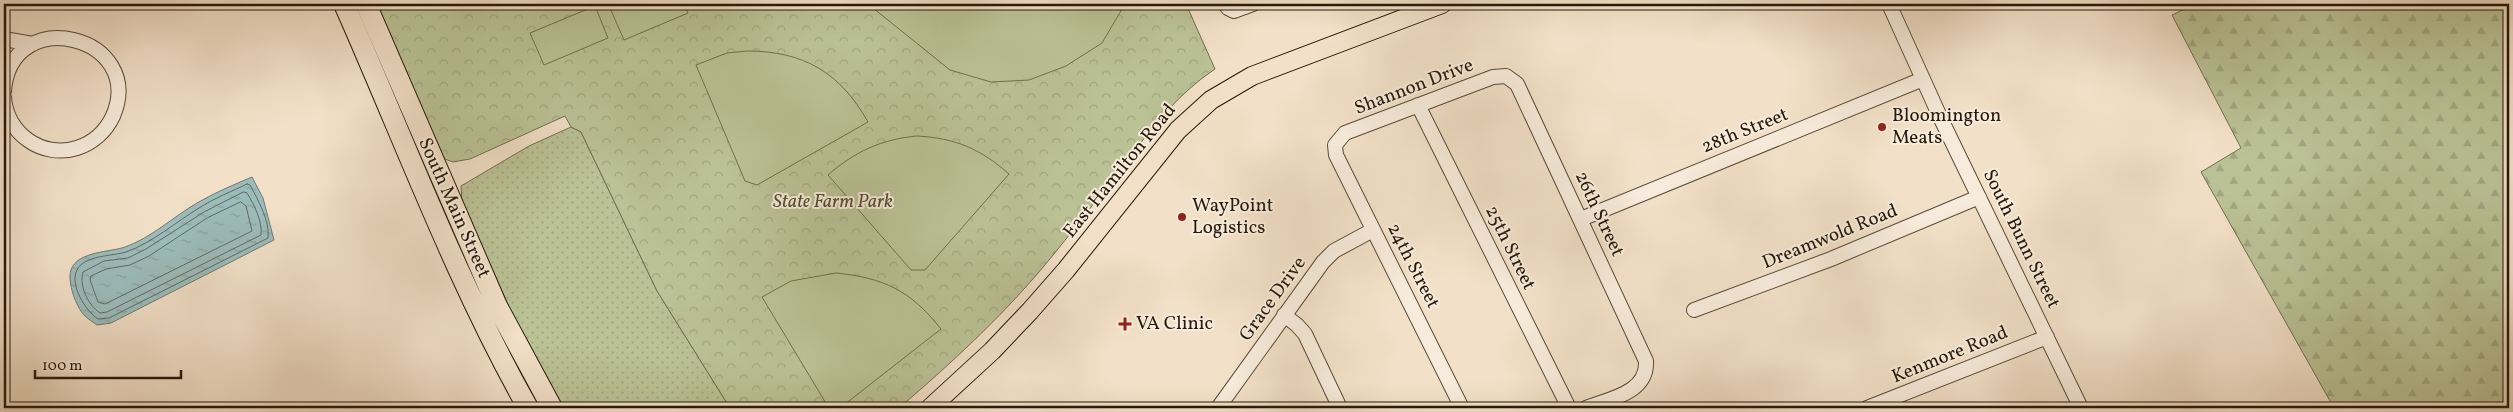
<svg xmlns="http://www.w3.org/2000/svg" width="2513" height="412" font-family="Vollkorn,serif">
	<defs>
		<pattern id="grass-dots" width="8" height="8" patternUnits="userSpaceOnUse" patternTransform="scale(1.25)"><rect width="8" height="8" fill="#bac296"/><path d="M2 2h.1M6 6h.1" fill="none" stroke="#a0a680" stroke-width="1.8" stroke-linecap="round"/></pattern>
		<pattern id="forest-firs" width="22" height="20" patternUnits="userSpaceOnUse" patternTransform="scale(1.25)"><rect width="22" height="20" fill="#bac296"/><path d="M5 1l3.5 6h-7zM16 11l3.5 6h-7z" fill="#a0a680"/></pattern>
		<pattern id="park-crowns" width="20" height="18" patternUnits="userSpaceOnUse" patternTransform="scale(1.25)"><rect width="20" height="18" fill="#bac296"/><path d="M2 6a3 3 0 1 1 6 0M12 15a3 3 0 1 1 6 0" fill="none" stroke="#a0a680"/></pattern>
		<pattern id="water-ripples" width="26" height="14" patternUnits="userSpaceOnUse" patternTransform="scale(1.25)"><rect width="26" height="14" fill="#9cbcbb"/><path d="M2 4q2-2 4 0t4 0M15 11q2-2 4 0t4 0" fill="none" stroke="#86a19f"/></pattern>
	</defs>
	<rect width="100%" height="100%" fill="#f2e0c8"/>
	<filter id="stains"><feTurbulence type="fractalNoise" baseFrequency=".004" numOctaves="4"/><feColorMatrix values="0 0 0 0 .2 0 0 0 0 .09 0 0 0 0 .02 0 0 0 .5 -.17"/></filter>
	<radialGradient id="worn" r=".72"><stop offset=".6" stop-color="#630" stop-opacity="0"/><stop offset="1" stop-color="#630" stop-opacity=".3"/></radialGradient>
	<path fill="url(#grass-dots)" stroke="#706e50" d="M571 127 581 132 657 291 730 408H563L519 329 462 203 461 186 529 146Z"/>
	<path fill="url(#forest-firs)" stroke="#706e50" d="M2195 4H2509V408H2334L2201 172 2241 148 2172 15Z"/>
	<path fill="url(#park-crowns)" stroke="#706e50" d="M374 4H1186L1215 69C1179 93 1155 124 1129 158 1104 190 1080 222 1054 254 1008 311 954 361 899 408H730L657 291 581 132 571 127 565 116 470 159 453 162 442 158Z"/>
	<path fill="#bac296" stroke="#706e50" d="M620 4H684L688 13 624 40 610 8Z
		M868 4H1125L1102 43 1066 66 1029 80 991 82 950 70Z
		M595 6 608 38 544 65 530 33Z
		M747 51C803 51 840 72 868 122L757 185 745 181 696 65 727 53Z
		M917 136C955 138 981 149 1009 174L925 270H911L828 175C854 152 882 139 917 136Z
		M836 273C884 278 910 290 941 329L840 408 827 405 762 297 791 281Z"/>
	<path fill="url(#water-ripples)" stroke="#6d7b74" d="M252 177 263 198 274 240 111 323 97 325C93 322 88 319 85 316 76 307 67 282 71 270 77 251 112 252 125 247 151 238 173 217 197 203 214 193 233 185 252 177Z"/>
	<g fill="none" stroke-linecap="round" stroke-linejoin="round">
		<path stroke="#616a62" stroke-width="1" d="M247 184 250 185C258 200 270 221 268 238L109 318 98 319C86 311 69 285 77 270 84 255 114 256 126 252 152 243 176 222 199 208 214 198 231 192 247 184Z
			M244 192 247 193C254 204 263 223 261 235L107 312 100 313C88 305 79 286 83 272L104 261 128 258 146 249 204 212Z
			M241 202 246 206 252 231 105 304 98 302 90 280 91 276 106 269 130 265 149 256 207 218Z"/>
		<g stroke="#594b39" stroke-width="16">
			<path id="minor" d="M1225 4 1228 8 1234 11 1253 4
				M1889 4 1941 119 2081 408
				M4 39 33 44
				M4 91C11 2 147 36 113 116 106 131 93 143 77 148 42 159 6 133 4 97
				M1418 105 1569 408
				M1581 219 1923 79
				M1694 310 1831 259 1979 197
				M1284 315 1297 325 1305 334 1340 408
				M1218 408 1323 262 1334 251 1373 230
				M1462 408 1336 155 1335 145 1345 133 1493 77 1506 76 1517 84 1646 361C1648 393 1609 399 1586 408
				M1867 408 2047 337"/>
		</g>
		<g stroke="#261909" stroke-width="20">
			<path id="major" d="M930 408 992 351 1030 311 1066 270 1178 130 1211 100 1252 76 1442 4"/>
		</g>
		<g stroke="#261909" stroke-width="22">
			<path id="highway" d="M344 4C404 139 455 278 528 408
				M366 4 497 306 552 408"/>
		</g>
		<use href="#minor" stroke="#f7ebdb" stroke-width="14"/>
		<use href="#major" stroke="#f2e0c8" stroke-width="18"/>
		<use href="#highway" stroke="#f2e0c8" stroke-width="20"/>
	</g>
	<g fill="#8f2418" stroke="#f7ebdb" stroke-width="2">
		<circle cx="1882" cy="127" r="5"/>
		<circle cx="1182" cy="217" r="5"/>
		<path d="M1122.5 316.5h5v5h5v5h-5v5h-5v-5h-5v-5h5z"/>
	</g>
	<g text-anchor="middle" dominant-baseline="central" stroke-width="4" stroke-linejoin="round" paint-order="stroke">
		<g font-size="19" fill="#261909" stroke="#f7ebdb">
			<text transform="translate(1414 87) rotate(-21)">Shannon Drive</text>
			<text transform="translate(1745 131) rotate(-22)">28th Street</text>
			<text transform="translate(1120 171) rotate(-51)">East Hamilton Road</text>
			<text transform="translate(454 208) rotate(66)">South Main Street</text>
			<text transform="translate(1599 214) rotate(65)">26th Street</text>
			<text transform="translate(1830 237) rotate(-22)">Dreamwold Road</text>
			<text transform="translate(2021 239) rotate(64)">South Bunn Street</text>
			<text transform="translate(1510 248) rotate(64)">25th Street</text>
			<text transform="translate(1413 266) rotate(63)">24th Street</text>
			<text transform="translate(1273 299) rotate(-54)">Grace Drive</text>
			<text transform="translate(1950 355) rotate(-22)">Kenmore Road</text>
		</g>
		<g font-size="19" fill="#261909" stroke="#f7ebdb" text-anchor="start">
			<text x="1892" y="116">Bloomington<tspan x="1892" dy="22">Meats</tspan></text>
			<text x="1192" y="206">WayPoint<tspan x="1192" dy="22">Logistics</tspan></text>
			<text x="1136" y="324">VA Clinic</text>
		</g>
		<g font-size="19" font-style="italic" fill="#524c33" stroke="#f7ebdb">
			<text x="833" y="202">State Farm Park</text>
		</g>
	</g>
	<rect width="2513" height="412" fill="none" stroke="#f2e0c8" stroke-width="20"/>
	<rect x="5" y="5" width="2503" height="402" fill="none" stroke="#261909" stroke-width="2.5"/>
	<rect x="10" y="10" width="2493" height="392" fill="none" stroke="#261909"/>
	<path d="M35 370v8h146v-8" fill="none" stroke="#261909" stroke-width="2.5"/>
	<text x="42" y="370" font-size="15" fill="#261909" stroke="#f7ebdb" stroke-width="4" paint-order="stroke">100 m</text>
	<rect width="100%" height="100%" filter="url(#stains)"/>
	<rect width="100%" height="100%" fill="url(#worn)"/>
</svg>
